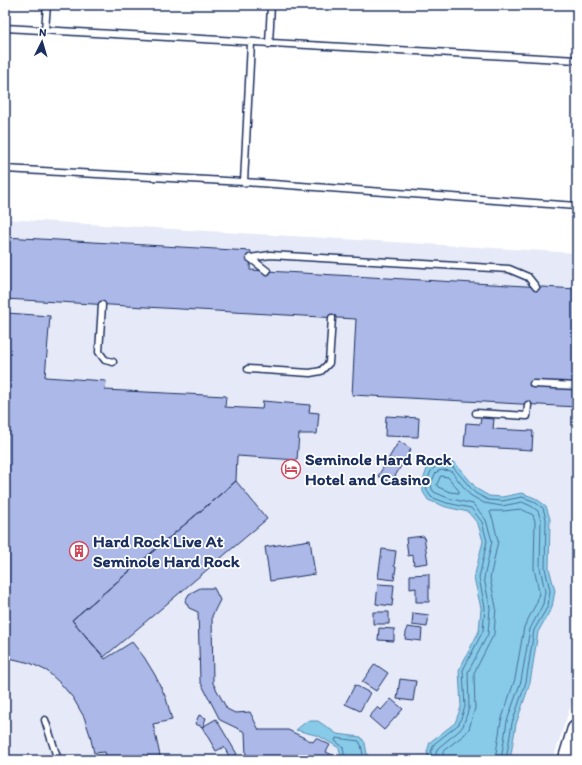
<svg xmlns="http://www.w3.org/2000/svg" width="582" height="765" font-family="Itim,sans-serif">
	<rect width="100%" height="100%" fill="#fff"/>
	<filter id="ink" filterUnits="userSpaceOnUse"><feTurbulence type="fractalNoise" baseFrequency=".025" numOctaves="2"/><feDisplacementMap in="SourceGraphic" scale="8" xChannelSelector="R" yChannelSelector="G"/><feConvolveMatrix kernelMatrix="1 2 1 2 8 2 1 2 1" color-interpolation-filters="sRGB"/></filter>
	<g filter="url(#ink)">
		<path fill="#e6eaf8" d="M5 219 577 253V686L553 760H5Z"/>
		<path fill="#87cbe9" stroke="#5c8db1" d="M435 461H443L455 463 477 489 489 496 502 497 522 493 535 498 546 506 550 519 549 568 555 591 552 607 538 632 530 683 516 724 510 760H429L427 752 430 742 455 723 461 707 459 670 479 631 481 608 474 578 483 541 478 524 468 512 446 507 428 500 423 492 422 483 427 469Z
			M307 721H318L337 734 361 737 365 743 368 760H342L339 748 319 736 296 730Z"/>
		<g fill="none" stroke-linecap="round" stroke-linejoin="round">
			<path stroke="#466d96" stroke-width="1" d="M441 476 448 477 459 491V493L450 492 438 487 437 485Z
				M345 760 343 747 335 741 336 738 359 741 361 745 364 760
				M432 760 431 752 434 744 459 724 465 707 463 670 483 631 485 607 479 578 487 541 482 522 471 508 447 503 431 497 427 491 426 483 431 471 436 466 443 465 453 467 475 493 488 500 502 501 522 497 533 501 543 508 546 519 545 568 550 591 548 606 534 630 526 682 512 723 506 760
				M437 760 436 752 438 748 460 730 463 726 469 708 468 672 488 634 490 608 484 578 492 541 486 520 473 504 448 498 434 492 432 489 431 484 435 474 438 471 443 470 451 471 470 495 484 503 502 506 522 502 531 506 538 511 541 520 540 568 545 591 543 604 530 629 521 681 507 721 501 760
				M443 760V751L464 735 469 729 475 708 474 673 494 634 496 607 490 578 498 541 493 520 490 512 491 511H503L521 509 533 515 535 521 534 568 539 592 537 602 524 627 515 679 501 721 495 760"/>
		</g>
		<path fill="#abb8e8" stroke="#1b2f5e" d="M5 237 251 251 250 270 577 289V407L352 395 356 319 5 299Z
			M5 300H8L7 313 50 316 45 377 106 381 105 390 226 396 225 407 262 409 263 401 310 405 309 412 319 413 317 434H299L297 460 237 456 236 481 72 620 105 659 132 642 144 657 155 675 166 698 172 720 153 724 161 760H107L105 752 94 753 90 735 84 717 73 698 61 684 47 671 30 663 5 657Z
			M386 416 419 418 418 437 385 436Z
			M481 418 494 419 493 429 533 431 532 450 464 446 466 423 480 424Z
			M399 441 411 449 391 483 378 476Z
			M236 481 267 519 104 657 72 620Z
			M424 536 428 563 414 565 413 555 408 556 406 538Z
			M310 540 315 574 270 581 265 547Z
			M382 549 396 551 394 566 396 567 394 580 378 578Z
			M429 574V602H416V588L410 589V575Z
			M378 584 394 585 392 606 376 604Z
			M200 588H214L220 600 212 616 213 683 227 709 235 713 250 712 259 730H288L313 742 316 738 330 745 326 752 343 760H253L246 756 245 732 220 720 200 681 198 612 189 608 185 601 189 594Z
			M373 612H389V624H373Z
			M413 613 429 615 427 627 412 625Z
			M407 627 422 629 421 641 405 639Z
			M379 628 394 629V641L378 640Z
			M375 664 388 673 376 691 362 682Z
			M400 679 416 681 413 701 397 699Z
			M355 685 370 693 360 711 345 704Z
			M391 699 403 709 384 730 369 717 378 707 381 710Z
			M199 715 206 718 203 727 195 724Z
			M216 719 237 754 230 758 224 747 216 751 202 727Z"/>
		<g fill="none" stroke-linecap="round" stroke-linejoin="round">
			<g stroke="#1b2f5e" stroke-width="9">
				<path id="service" d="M5 28 577 60
					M45 30 47 5
					M269 44 271 5
					M5 169 244 182 577 206
					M244 182 251 43
					M250 258 270 255 509 269 528 277 536 287
					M250 258 267 271
					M102 305 99 352 105 360 113 362
					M248 369 310 373 321 371 329 363 332 318
					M533 384 577 386
					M476 413 527 416 528 405
					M45 720 58 760"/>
			</g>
			<g stroke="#1b2f5e" stroke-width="22">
				<path id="primary" d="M568 760 577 730"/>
			</g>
			<use href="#service" stroke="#fff" stroke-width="6"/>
			<use href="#primary" stroke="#fff" stroke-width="19"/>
		</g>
	</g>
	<defs>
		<g id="hotel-ring" transform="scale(1)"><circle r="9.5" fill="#fff" stroke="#d1495b" stroke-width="1.5"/><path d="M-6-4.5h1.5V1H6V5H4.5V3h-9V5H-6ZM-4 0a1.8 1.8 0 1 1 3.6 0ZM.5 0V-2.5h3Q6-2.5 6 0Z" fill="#d1495b"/></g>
		<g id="building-ring" transform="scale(1)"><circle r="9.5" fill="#fff" stroke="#d1495b" stroke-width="1.5"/><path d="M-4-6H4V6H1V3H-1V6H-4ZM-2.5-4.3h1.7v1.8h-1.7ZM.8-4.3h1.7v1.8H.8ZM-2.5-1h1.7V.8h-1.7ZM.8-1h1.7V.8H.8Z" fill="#d1495b"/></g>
	</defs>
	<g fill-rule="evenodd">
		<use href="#hotel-ring" x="291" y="469"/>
		<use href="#building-ring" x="79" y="551"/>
	</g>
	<g text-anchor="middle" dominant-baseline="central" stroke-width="3.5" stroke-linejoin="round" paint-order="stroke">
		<g font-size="17" font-weight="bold" fill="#1b2f5e" stroke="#fff" text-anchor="start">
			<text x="305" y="459">Seminole Hard Rock<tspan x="305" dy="20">Hotel and Casino</tspan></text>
			<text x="93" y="541">Hard Rock Live At<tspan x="93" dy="20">Seminole Hard Rock</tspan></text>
		</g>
	</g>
	<rect width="582" height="765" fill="none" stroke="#fff" stroke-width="20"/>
	<rect x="10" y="10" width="562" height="745" fill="none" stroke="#1b2f5e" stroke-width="1.5" filter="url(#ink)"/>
	<g transform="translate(42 42) rotate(5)" stroke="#ffffff" stroke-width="3" paint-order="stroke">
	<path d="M0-3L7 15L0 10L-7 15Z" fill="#1b2f5e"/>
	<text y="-6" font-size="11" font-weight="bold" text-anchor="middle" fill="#1b2f5e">N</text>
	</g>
</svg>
